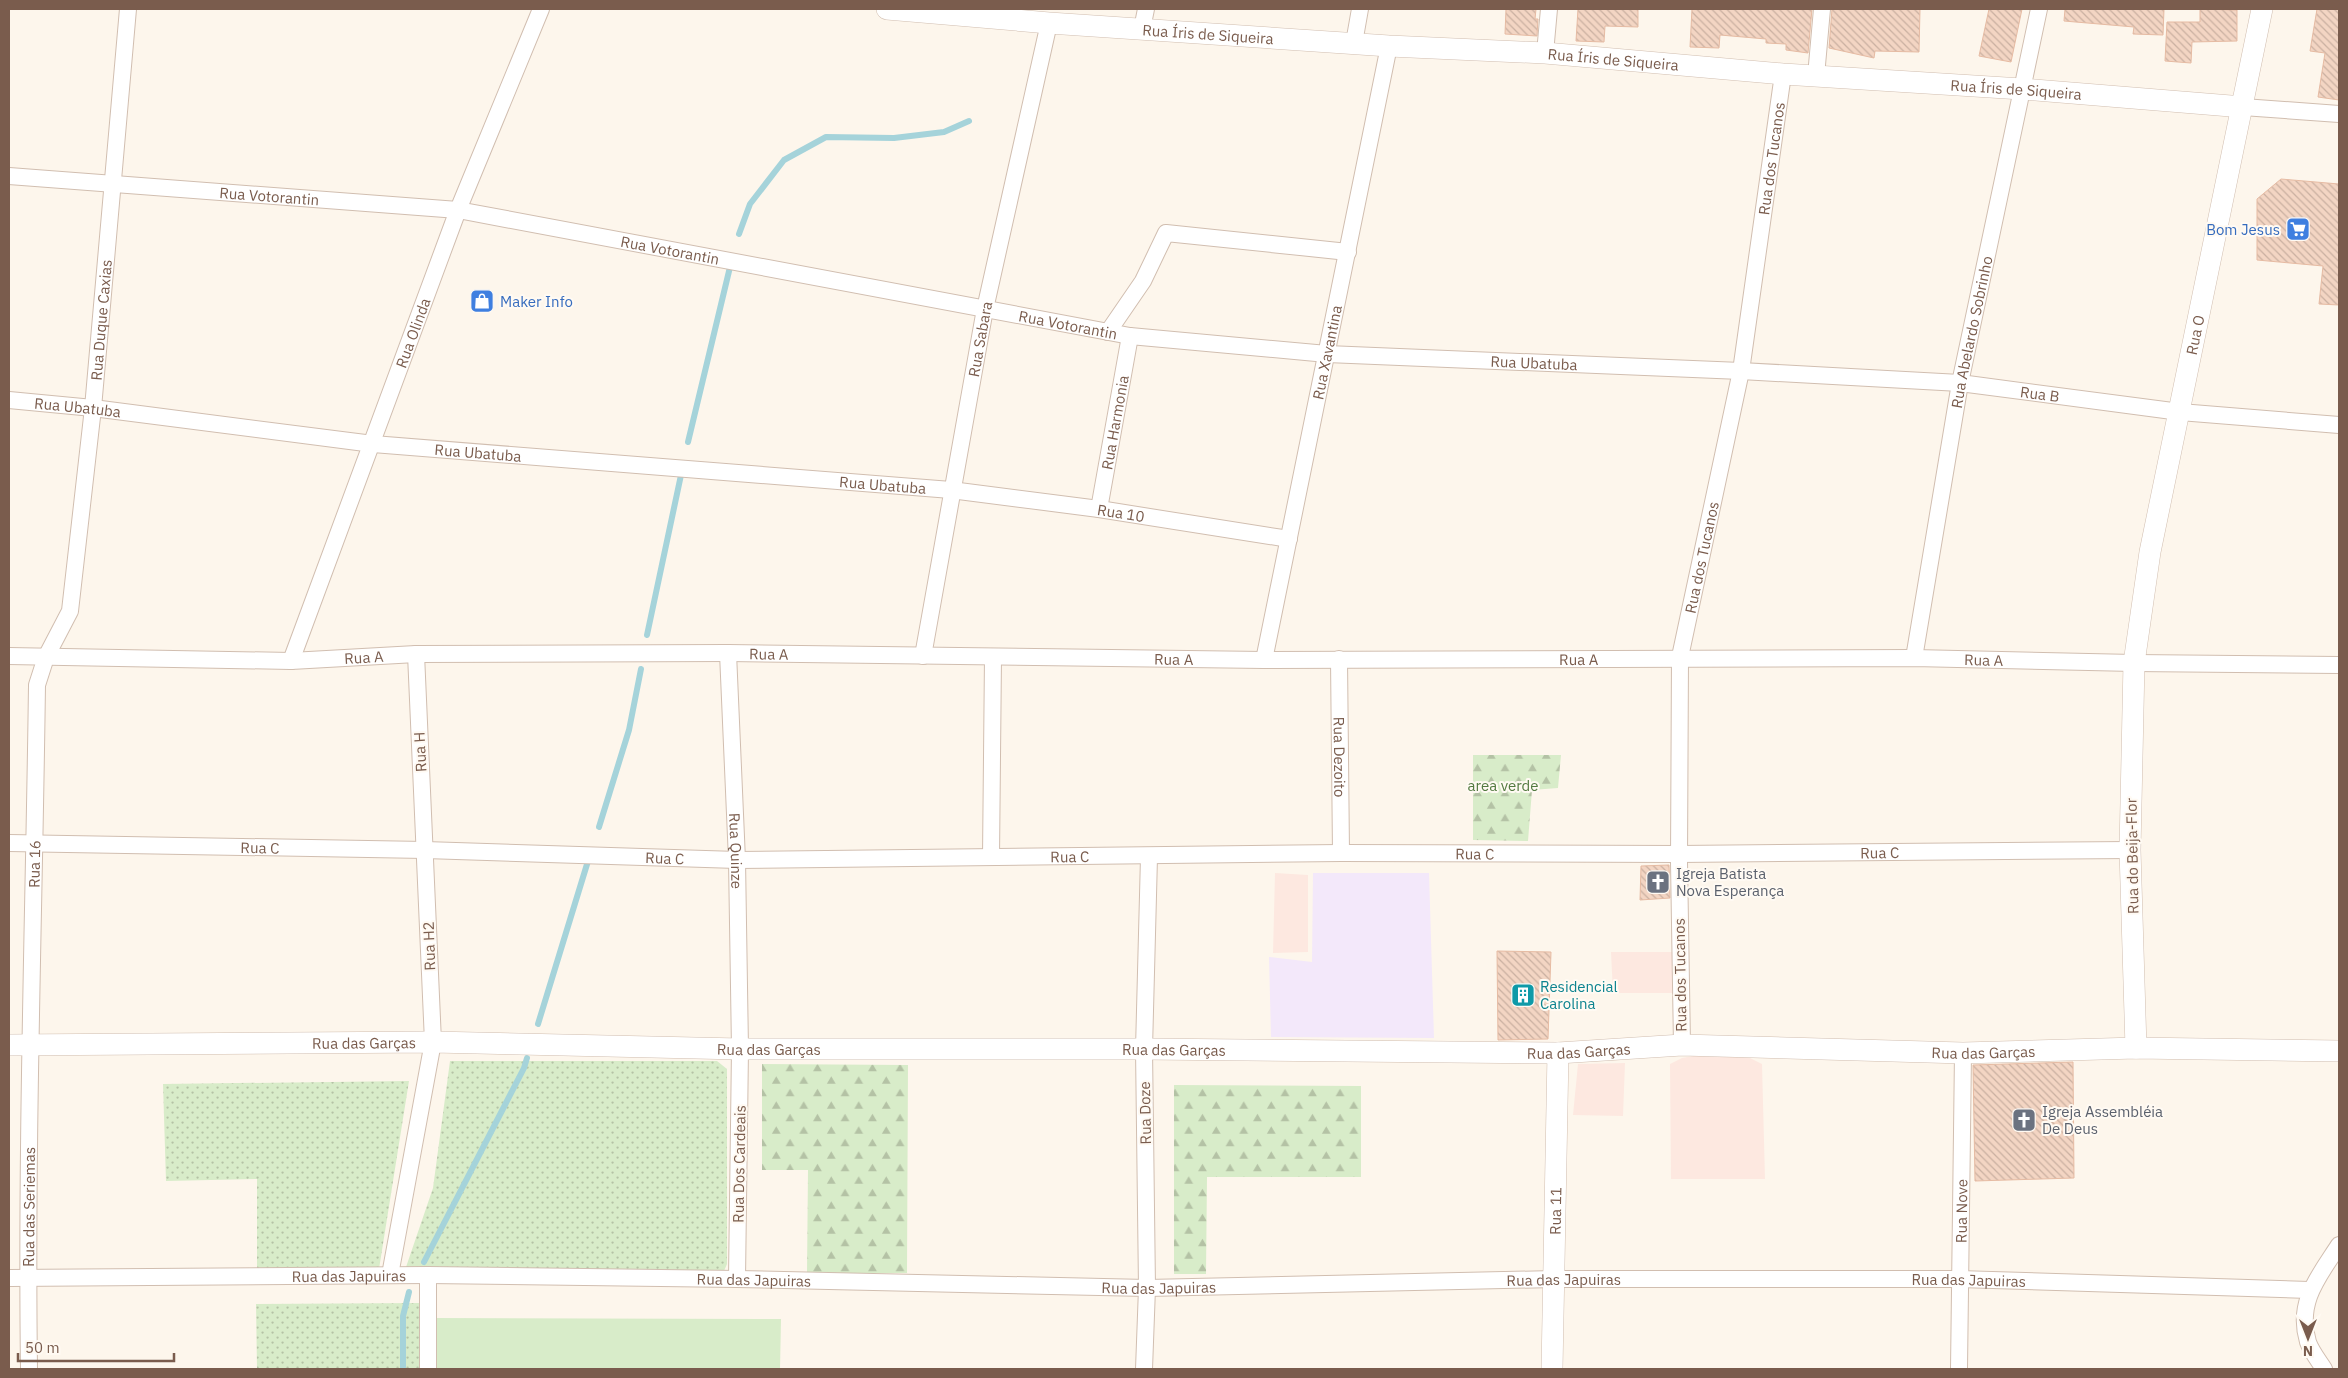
<svg xmlns="http://www.w3.org/2000/svg" width="2348" height="1378" font-family="'IBM Plex Sans',sans-serif">
	<defs>
		<pattern id="grass-dots" width="8" height="8" patternUnits="userSpaceOnUse" patternTransform="scale(1.25)"><rect width="8" height="8" fill="#d8ecc9"/><path d="M2 2h.1M6 6h.1" fill="none" stroke="#b4c2a5" stroke-width="1.8" stroke-linecap="round"/></pattern>
		<pattern id="forest-firs" width="22" height="20" patternUnits="userSpaceOnUse" patternTransform="scale(1.25)"><rect width="22" height="20" fill="#d8ecc9"/><path d="M5 1l3.5 6h-7zM16 11l3.5 6h-7z" fill="#b4c2a5"/></pattern>
		<pattern id="building-back-hatch" width="6" height="6" patternUnits="userSpaceOnUse" patternTransform="scale(1.25)"><rect width="6" height="6" fill="#f3d5c3"/><path d="M-1 5l2 2M0 0l6 6M5-1l2 2" fill="none" stroke="#cab0a1"/></pattern>
	</defs>
	<rect width="100%" height="100%" fill="#fdf6ec"/>
	<path fill="#fde8e0" d="M1275 873 1308 875V952L1273 953Z
		M1611 952H1675L1676 993H1613Z
		M1716 1052 1750 1058 1762 1064 1765 1179H1671L1670 1064 1682 1058Z
		M1625 1063 1623 1116 1573 1115 1578 1064Z"/>
	<path fill="#f3e8fa" d="M1313 873H1429L1434 1038 1271 1037 1269 957 1312 962Z"/>
	<path fill="url(#grass-dots)" d="M450 1061H717L727 1069V1264L724 1271 405 1270 433 1188Z
		M409 1081 379 1269 257 1270V1179L166 1181 163 1084Z
		M423 1303 422 1369H257L256 1304Z"/>
	<path fill="url(#forest-firs)" d="M1473 755H1561L1558 788 1532 790 1528 841 1473 840Z
		M762 1064 908 1065 907 1273H807L808 1170H762Z
		M1174 1085 1361 1086V1177H1207L1206 1274H1174Z"/>
	<path fill="#d8ecc9" d="M435 1318 781 1319 780 1369H436Z"/>
	<g fill="none" stroke-linecap="round" stroke-linejoin="round">
		<path stroke="#a5d3da" stroke-width="6" d="M739 234 750 204 784 160 826 137 894 138 944 132 969 121
			M688 442 730 267
			M647 635 681 475
			M599 827 629 730 641 669
			M538 1024 588 861
			M424 1262 524 1068 527 1058
			M403 1369V1316L409 1292"/>
	</g>
	<path fill="url(#building-back-hatch)" stroke="#e6bba3" d="M1506 9H1536L1535 19H1538L1537 36 1505 34Z
		M1578 9H1638V27L1605 26 1604 42 1576 41Z
		M1692 9H1812L1808 53 1786 50V44L1766 43V39L1720 35 1719 48 1690 47Z
		M1832 9H1920L1919 52 1875 51 1874 58 1829 48Z
		M1989 9H2022L2011 62 1979 56Z
		M2065 9H2164L2163 35 2133 34 2134 27 2064 21Z
		M2200 9 2237 10V41L2192 42 2191 63 2165 61 2167 22H2200Z
		M2317 9H2339V100L2318 97 2325 53 2310 51Z
		M2281 179 2339 184V305L2319 304 2323 266 2257 260V199Z
		M1669 865 1670 898 1640 900 1641 866Z
		M1497 951 1551 952 1548 1039 1498 1040Z
		M2073 1062 2074 1178 1975 1181 1973 1065Z"/>
	<g fill="none" stroke-linecap="round" stroke-linejoin="round">
		<g stroke="#d1beb0" stroke-width="18">
			<g id="minor">
				<path d="M1142 29 1146 9"/>
				<path d="M1354 43 1360 9"/>
				<path d="M1545 53 1549 9"/>
				<path d="M1816 76 1822 9"/>
				<path d="M2243 107 2339 114"/>
				<path id="s1" d="M9 176 458 210 1130 336 1327 354 1741 371 1960 383 2180 412 2339 425"/>
				<path d="M1108 332 1143 281 1166 233 1348 252"/>
				<path id="s2" d="M9 400 93 408 373 444 951 490 1099 509 1289 539"/>
				<path id="s3" d="M1099 509 1130 336"/>
				<path id="s4" d="M728 653 737 860 740 1049 737 1279"/>
				<path id="s5" d="M9 656 291 661 416 654 728 653 1264 660 1914 658 2134 663 2339 665"/>
				<path id="s6" d="M923 656 985 309 1049 23"/>
				<path id="s7" d="M1914 658 1960 383 2039 9"/>
				<path id="s8" d="M1339 659 1341 853"/>
				<path id="s9" d="M1264 660 1389 46"/>
				<path id="s10" d="M291 661 458 210 541 9"/>
				<path id="s11" d="M9 843 425 850 737 860 1341 853 1679 854 2130 850"/>
				<path d="M991 857 993 657"/>
				<path id="s12" d="M1682 1045 1679 862 1680 657 1741 371 1783 74"/>
				<path d="M390 1275 433 1042 416 654"/>
				<path id="s13" d="M9 1278 428 1275 737 1279 1147 1288 1554 1279H1959L2309 1290"/>
				<path id="s14" d="M29 1369C26 1141 34 913 37 685L46 657 70 611 93 408 128 9"/>
				<path d="M428 1369V1275"/>
				<path d="M1144 1369 1147 1288 1144 1049 1149 857"/>
				<path id="s15" d="M1959 1369 1963 1053"/>
				<path d="M2324 1369C2319 1361 2311 1351 2308 1342 2296 1302 2319 1276 2339 1245"/>
			</g>
		</g>
		<g stroke="#d1beb0" stroke-width="22">
			<g id="tertiary">
				<path id="s16" d="M887 9 1049 23 1389 46 1545 53 1783 74 2022 89 2243 107"/>
				<path id="s17" d="M9 1045 433 1042 740 1049H1144L1558 1053 1682 1045 1963 1053 2136 1048 2339 1051"/>
				<path id="s18" d="M2136 1048 2130 850 2134 663 2150 552 2262 9"/>
				<path id="s19" d="M1552 1369 1558 1053"/>
			</g>
		</g>
		<use href="#minor" stroke="#fff" stroke-width="16"/>
		<use href="#tertiary" stroke="#fff" stroke-width="21"/>
	</g>
	<defs>
		<g id="supermarket-square" transform="scale(1.25)"><rect x="-9" y="-9" width="18" height="18" rx="4" fill="#3f7fe0" stroke="#fffaf3"/><path d="M-6-5.5h2.5l.6 2H6L4.5 2H-2.5L-4.4-4H-6ZM-1.5 3.2a1.3 1.3 0 1 0 .1 0ZM3 3.2a1.3 1.3 0 1 0 .1 0Z" fill="#fff"/></g>
		<g id="shop-square" transform="scale(1.25)"><rect x="-9" y="-9" width="18" height="18" rx="4" fill="#3f7fe0" stroke="#fffaf3"/><path d="M-5-2.5h2.3a2.7 3.5 0 0 1 5.4 0H5L5.5 6h-11ZM-1.5-2.5h3a1.5 2.3 0 0 0-3 0Z" fill="#fff"/></g>
		<g id="church-square" transform="scale(1.25)"><rect x="-9" y="-9" width="18" height="18" rx="4" fill="#6b7280" stroke="#fffaf3"/><path d="M-1.2-6h2.4v3.5h3.3v2.4h-3.3V6h-2.4V-.1h-3.3v-2.4h3.3Z" fill="#fff"/></g>
		<g id="building-square" transform="scale(1.25)"><rect x="-9" y="-9" width="18" height="18" rx="4" fill="#0f9aa8" stroke="#fffaf3"/><path d="M-4-6H4V6H1V3H-1V6H-4ZM-2.5-4.3h1.7v1.8h-1.7ZM.8-4.3h1.7v1.8H.8ZM-2.5-1h1.7V.8h-1.7ZM.8-1h1.7V.8H.8Z" fill="#fff"/></g>
	</defs>
	<g fill-rule="evenodd">
		<use href="#supermarket-square" x="2298" y="229"/>
		<use href="#shop-square" x="482" y="301"/>
		<use href="#church-square" x="1658" y="882"/>
		<use href="#building-square" x="1523" y="995"/>
		<use href="#church-square" x="2024" y="1120"/>
	</g>
	<g text-anchor="middle" dominant-baseline="central" stroke-width="4" stroke-linejoin="round" paint-order="stroke">
		<g font-size="15" fill="#7a5c4d" stroke="#fffaf3">
			<text stroke="none"><textPath href="#s16" startOffset="322">Rua Íris de Siqueira</textPath></text>
			<text stroke="none"><textPath href="#s16" startOffset="728">Rua Íris de Siqueira</textPath></text>
			<text stroke="none"><textPath href="#s16" startOffset="1132">Rua Íris de Siqueira</textPath></text>
			<text stroke="none"><textPath href="#s12" startOffset="895">Rua dos Tucanos</textPath></text>
			<text stroke="none"><textPath href="#s1" startOffset="261">Rua Votorantin</textPath></text>
			<text stroke="none"><textPath href="#s1" startOffset="666">Rua Votorantin</textPath></text>
			<text stroke="none"><textPath href="#s14" startOffset="1058">Rua Duque Caxias</textPath></text>
			<text stroke="none"><textPath href="#s1" startOffset="1071">Rua Votorantin</textPath></text>
			<text stroke="none"><textPath href="#s7" startOffset="331">Rua Abelardo Sobrinho</textPath></text>
			<text stroke="none"><textPath href="#s10" startOffset="350">Rua Olinda</textPath></text>
			<text stroke="none"><textPath href="#s18" startOffset="719">Rua O</textPath></text>
			<text stroke="none"><textPath href="#s6" startOffset="322">Rua Sabara</textPath></text>
			<text stroke="none"><textPath href="#s9" startOffset="314">Rua Xavantina</textPath></text>
			<text stroke="none"><textPath href="#s1" startOffset="1539">Rua Ubatuba</textPath></text>
			<text stroke="none"><textPath href="#s1" startOffset="2046">Rua B</textPath></text>
			<text stroke="none"><textPath href="#s2" startOffset="69">Rua Ubatuba</textPath></text>
			<text stroke="none"><textPath href="#s3" startOffset="88">Rua Harmonia</textPath></text>
			<text stroke="none"><textPath href="#s2" startOffset="472">Rua Ubatuba</textPath></text>
			<text stroke="none"><textPath href="#s2" startOffset="878">Rua Ubatuba</textPath></text>
			<text stroke="none"><textPath href="#s2" startOffset="1118">Rua 10</textPath></text>
			<text stroke="none"><textPath href="#s12" startOffset="490">Rua dos Tucanos</textPath></text>
			<text stroke="none"><textPath href="#s5" startOffset="760">Rua A</textPath></text>
			<text stroke="none"><textPath href="#s5" startOffset="355">Rua A</textPath></text>
			<text stroke="none"><textPath href="#s5" startOffset="1570">Rua A</textPath></text>
			<text stroke="none"><textPath href="#s5" startOffset="1165">Rua A</textPath></text>
			<text stroke="none"><textPath href="#s5" startOffset="1975">Rua A</textPath></text>
			<text transform="translate(420 752) rotate(-93)">Rua H</text>
			<text stroke="none"><textPath href="#s8" startOffset="98">Rua Dezoito</textPath></text>
			<text stroke="none"><textPath href="#s11" startOffset="251">Rua C</textPath></text>
			<text stroke="none"><textPath href="#s4" startOffset="198">Rua Quinze</textPath></text>
			<text stroke="none"><textPath href="#s11" startOffset="1871">Rua C</textPath></text>
			<text stroke="none"><textPath href="#s11" startOffset="1466">Rua C</textPath></text>
			<text transform="translate(2132 856) rotate(-91)">Rua do Beija-Flor</text>
			<text stroke="none"><textPath href="#s11" startOffset="656">Rua C</textPath></text>
			<text stroke="none"><textPath href="#s11" startOffset="1061">Rua C</textPath></text>
			<text stroke="none"><textPath href="#s14" startOffset="505">Rua 16</textPath></text>
			<text transform="translate(429 946) rotate(-92)">Rua H2</text>
			<text transform="translate(1680 975) rotate(-91)">Rua dos Tucanos</text>
			<text stroke="none"><textPath href="#s17" startOffset="355">Rua das Garças</textPath></text>
			<text stroke="none"><textPath href="#s17" startOffset="760">Rua das Garças</textPath></text>
			<text stroke="none"><textPath href="#s17" startOffset="1165">Rua das Garças</textPath></text>
			<text stroke="none"><textPath href="#s17" startOffset="1570">Rua das Garças</textPath></text>
			<text stroke="none"><textPath href="#s17" startOffset="1975">Rua das Garças</textPath></text>
			<text transform="translate(1145 1113) rotate(-91)">Rua Doze</text>
			<text transform="translate(739 1164) rotate(-89)">Rua Dos Cardeais</text>
			<text stroke="none"><textPath href="#s14" startOffset="162">Rua das Seriemas</textPath></text>
			<text stroke="none"><textPath href="#s19" startOffset="158">Rua 11</textPath></text>
			<text stroke="none"><textPath href="#s15" startOffset="158">Rua Nove</textPath></text>
			<text stroke="none"><textPath href="#s13" startOffset="340">Rua das Japuiras</textPath></text>
			<text stroke="none"><textPath href="#s13" startOffset="745">Rua das Japuiras</textPath></text>
			<text stroke="none"><textPath href="#s13" startOffset="1555">Rua das Japuiras</textPath></text>
			<text stroke="none"><textPath href="#s13" startOffset="1960">Rua das Japuiras</textPath></text>
			<text stroke="none"><textPath href="#s13" startOffset="1150">Rua das Japuiras</textPath></text>
		</g>
		<g font-size="15" fill="#366cbe" stroke="#fffaf3" text-anchor="end">
			<text x="2280" y="229">Bom Jesus</text>
			<text x="500" y="301" text-anchor="start">Maker Info</text>
		</g>
		<g font-size="15" fill="#537a41" stroke="#fffaf3">
			<text x="1503" y="785">area verde</text>
		</g>
		<g font-size="15" fill="#5b616d" stroke="#fffaf3" text-anchor="start">
			<text x="1676" y="873">Igreja Batista<tspan x="1676" dy="17">Nova Esperança</tspan></text>
			<text x="2042" y="1111">Igreja Assembléia<tspan x="2042" dy="17">De Deus</tspan></text>
		</g>
		<g font-size="15" fill="#0d838f" stroke="#fffaf3" text-anchor="start">
			<text x="1540" y="986">Residencial<tspan x="1540" dy="17">Carolina</tspan></text>
		</g>
	</g>
	<rect width="2348" height="1378" fill="none" stroke="#7a5c4d" stroke-width="20"/>
	<g transform="translate(2308 1338) rotate(180)" stroke="#fffaf3" stroke-width="4" paint-order="stroke">
	<path d="M0-4L9 19L0 12L-9 19Z" fill="#7a5c4d"/>
	<text y="-8" font-size="14" font-weight="bold" text-anchor="middle" fill="#7a5c4d">N</text>
	</g>
	<path d="M18 1353v8h156v-8" fill="none" stroke="#7a5c4d" stroke-width="2.5"/>
	<text x="25" y="1353" font-size="15" fill="#7a5c4d" stroke="#fffaf3" stroke-width="4" paint-order="stroke">50 m</text>
</svg>
